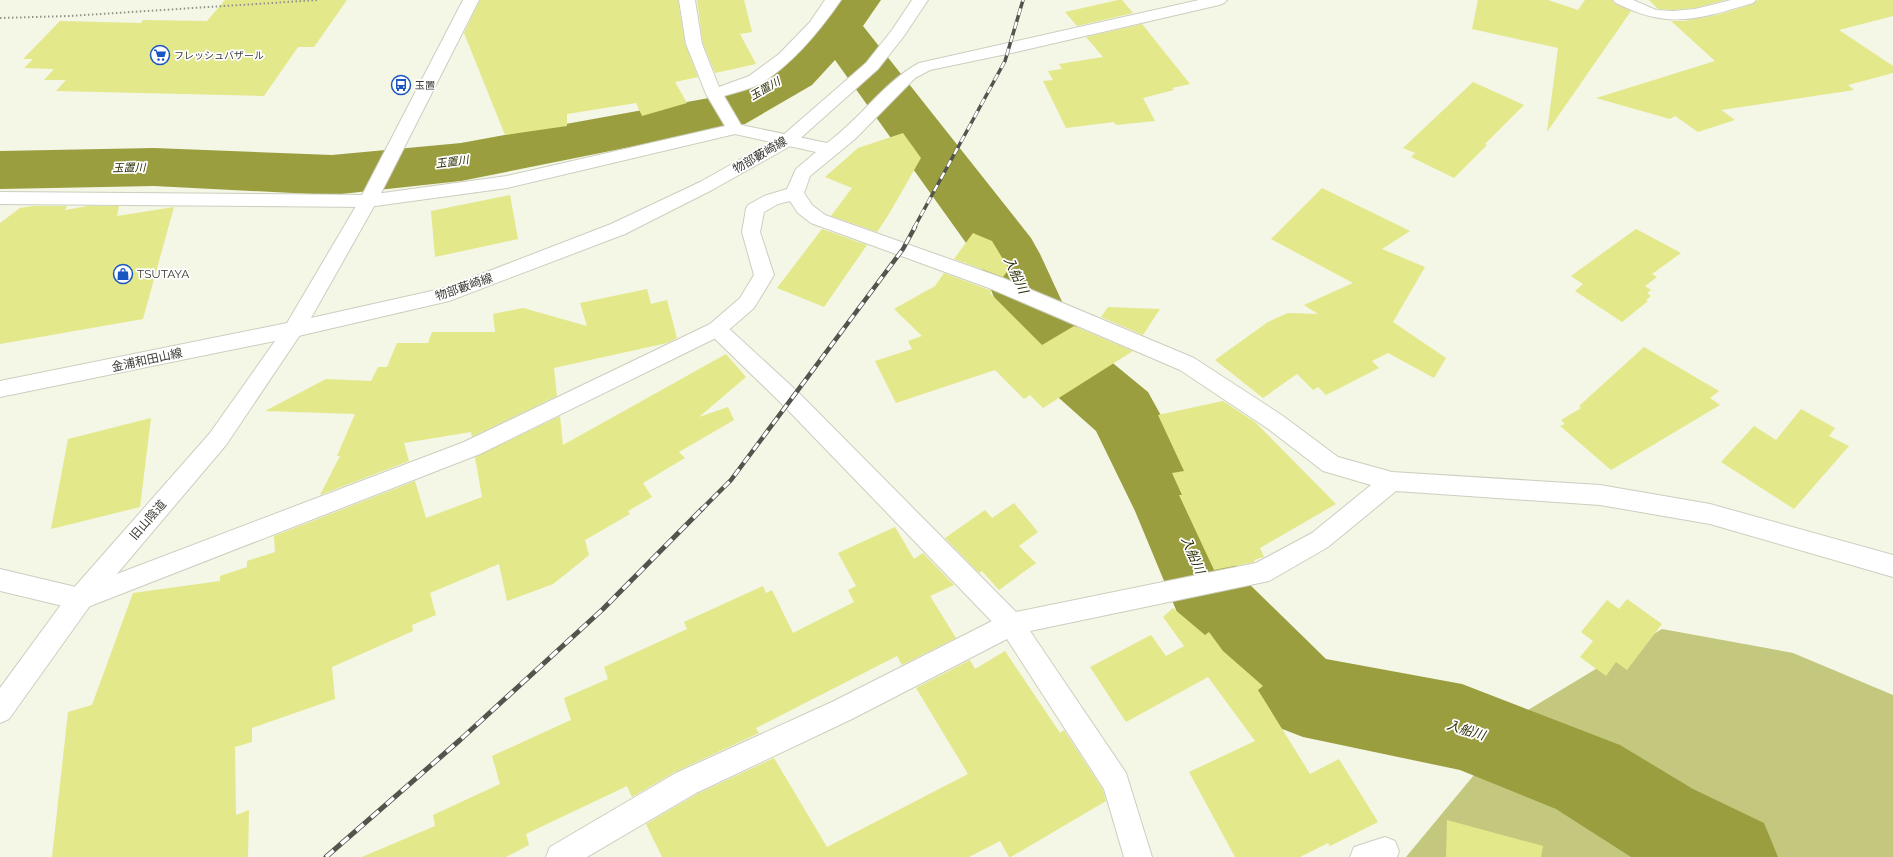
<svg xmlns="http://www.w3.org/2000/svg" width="1893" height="857" font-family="Raleway,'Noto Sans JP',sans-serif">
	<rect width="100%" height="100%" fill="#f4f6e6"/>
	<path fill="#c3c87e" d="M1662 629 1793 653 1893 695V857H1406L1528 710Z"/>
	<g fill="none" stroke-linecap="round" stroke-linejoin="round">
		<path fill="#9a9e3f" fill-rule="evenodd" d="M830 0H881L863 26 1031 238 1040 254 1071 321 1109 360 1148 392 1200 486 1242 577 1326 659 1462 684 1620 745 1693 789 1764 823 1778 857H1631L1556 809 1460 770 1303 737 1272 725 1184 629 1135 511 1096 431 1059 398 1020 354 1010 336 979 261 835 60 812 85 745 124 461 181 332 195 154 186 0 189V151L154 148 332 155 461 143 709 98 774 61 819 16Z"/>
	</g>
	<path fill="#e3e88a" d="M225 0H347L314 47H298L264 96 56 91 66 80H44L54 69 24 68 33 59H23L60 21 141 23 143 20 207 21Z
		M480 0H678L685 44 698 77 675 82 687 103 642 116 636 103 567 114V126L505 135 464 33Z
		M697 0H744L752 32 740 34 756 64 715 73 703 44Z
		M1118 0H1122L1133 13 1077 26 1065 12Z
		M1478 0H1548L1578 10 1585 0H1612L1615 4 1631 11 1547 132 1558 48 1472 29Z
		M1649 0H1725L1695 8 1673 10 1658 9Z
		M1758 0H1893V16L1839 30 1893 66V73L1848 85 1854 90 1721 110 1735 120 1698 132 1675 116 1670 119 1596 98 1715 61 1671 21H1684L1717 15 1753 4Z
		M1142 24 1190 84 1172 88 1174 90 1143 98 1155 121 1116 125 1114 122 1066 128 1043 81 1053 80 1048 71 1062 69 1059 64 1103 57 1086 37Z
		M1473 82 1524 105 1485 144 1487 145 1454 178 1411 157 1415 153 1403 148Z
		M903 133 921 158 889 214 877 232 831 216 852 188 825 177 858 148Z
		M1322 188 1410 231 1382 249 1425 267 1393 322 1446 358 1434 378 1388 353 1372 361 1379 368 1326 395 1318 387 1313 390 1297 374 1263 398 1215 360 1268 322 1288 313 1318 314 1304 305 1353 283 1271 239Z
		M510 195 518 239 435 257 431 211Z
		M33 206H67L65 210 88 206H119L117 216 174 207 143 319 0 344V223L20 208Z
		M822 229 867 245 824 307 777 288Z
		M1636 229 1681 253 1652 274 1657 277 1645 286 1651 290 1647 293 1651 296 1646 300 1648 301 1622 322 1575 291 1583 284 1571 276Z
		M973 233 992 241 1009 269 1003 277 954 259Z
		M944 273 992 291 990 293 1042 345 1074 326 1133 351 1043 408 1030 395 1024 399 995 370 896 403 875 361 912 349 908 341 922 336 894 309 935 286Z
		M647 289 651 304 667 300 677 338 667 343 554 368 557 396 472 437 471 432 404 443 409 461 320 495 340 456H337L355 414 265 411 326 379 371 381 378 367H387L397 343H428L432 332H495L493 314 523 308 587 326 580 303Z
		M1108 307 1160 309 1143 335 1101 317Z
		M1644 347 1719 391 1710 398 1720 405 1611 470 1560 426 1565 424 1561 420 1581 408 1579 406Z
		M726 354 746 377 699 417 728 407 734 420 679 452 685 458 643 483 652 497 628 511 630 514 585 540 589 555 572 569 553 584 507 601 499 564 430 593 436 615 412 625 413 631 332 667 335 699 252 728V742L235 747 236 815 249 810 248 857H52L68 712 92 705 133 593 220 581V576L247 567V561L275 552 274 536 415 481 426 518 482 497 475 457 560 416 563 445Z
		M1223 401 1255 422 1336 504 1260 548 1264 557 1254 560 1255 562 1214 570 1179 495H1182L1172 473 1184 471 1158 415Z
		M1801 409 1835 428 1829 436 1849 446 1794 509 1721 462 1754 426 1776 440Z
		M151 418 140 507 51 529 68 439Z
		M1014 503 1038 532 1019 546 1036 563 999 590 982 571 979 573 945 538 985 510 992 518Z
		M895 527 914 559 923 553 954 585 930 596 956 638 902 665 897 656 756 728 759 733 675 772 632 797 627 786 526 834 529 845 506 857H362L435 826 433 815 500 784 492 756 571 720 564 698 608 679 604 667 687 629 684 622 763 586 766 593 772 590 793 633 854 602 848 590 856 586 838 553Z
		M1627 599 1662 624 1627 670 1616 662 1606 676 1580 657 1593 641 1581 632 1607 600 1619 609Z
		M1173 608 1205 635 1209 632 1223 651 1263 686 1258 690 1310 774 1339 759 1378 822 1330 846 1328 843 1300 857H1235L1189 772 1255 741 1208 677 1126 722 1090 667 1151 635 1166 656 1184 646 1163 617Z
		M1005 651 1060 733 1064 730 1103 790 1106 801 1011 857H1009L1000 841 969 857H662L646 824 697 794 774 758 827 847 968 774 916 688 970 660 975 669Z
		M1447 820 1543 846 1541 857H1446Z"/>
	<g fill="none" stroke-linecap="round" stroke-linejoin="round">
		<g stroke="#cccebf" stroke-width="2">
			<path id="service" d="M717 321 724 324 799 393 1020 616 1024 624 1020 632 1011 635 1002 632 783 405 710 334 707 329 710 324Z"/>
		</g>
		<g stroke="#cccebf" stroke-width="2">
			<path id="minor" d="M679 0H695L702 44 719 87 749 76 779 54 810 22 825 0H841C819 32 794 62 762 83 751 89 736 92 724 96L741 125 827 143C860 119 884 82 919 63L1199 0H1227L1224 3 1219 5 1016 52 930 70 915 78 855 139 810 176 804 193 812 205 825 215 1003 278 1194 358 1283 416 1338 457 1392 472 1600 485 1710 504 1893 555V577L1710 524 1600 505 1396 491 1328 547 1269 581 1030 631 1126 773 1152 857H1124L1104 789 1007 639 852 719 696 793 587 857H546L550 847 676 773 834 701 1002 616 1011 613 1256 563 1312 533 1371 485 1323 471 1267 428 1180 370 989 288 811 223 798 213 790 201 778 204 764 212 760 232 774 275 754 308 724 334 480 454 80 610 0 591V569L80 588 464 442 710 324 740 298 754 275 742 232 746 209 748 205 764 196 787 189 796 169 816 152 735 134 507 188 368 207 0 204V192L368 195 507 176 725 126 706 94 686 44Z
				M1613 0H1633L1656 10 1673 11 1695 9 1731 0H1756L1753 3C1699 19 1669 30 1616 3Z
				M1385 837 1395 841 1399 851 1397 857H1350L1354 847Z"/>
		</g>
		<g stroke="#cccebf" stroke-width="2">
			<path id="tertiary" d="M294 321 301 324 304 329 226 445 89 607 9 719 0 723V688L71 591 210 433 287 324Z"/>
		</g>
		<g stroke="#cccebf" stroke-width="2">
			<path id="secondary" d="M463 0H479L377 201 311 318 445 288 611 224 700 182 782 136 866 63 892 30 912 0H928L904 36 878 69 794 144 712 190 625 234 449 301 294 337 0 397V381L287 323 359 201Z"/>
		</g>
		<path stroke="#919388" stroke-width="2" stroke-dasharray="1.5 2.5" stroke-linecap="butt" d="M0 18 69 16 318 0"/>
		<use href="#service" fill="#fff" fill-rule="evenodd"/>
		<use href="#minor" fill="#fff" fill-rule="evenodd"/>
		<use href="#tertiary" fill="#fff" fill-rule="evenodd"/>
		<use href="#secondary" fill="#fff" fill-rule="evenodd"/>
		<g stroke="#53554d" stroke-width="3.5">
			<path id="rail-far2" d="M914 228 1005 61 1023 0"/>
		</g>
		<g stroke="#53554d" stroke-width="4.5">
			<path id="rail-far1" d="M701 510 731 480 903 249 915 227"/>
		</g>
		<g stroke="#53554d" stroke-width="5">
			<path id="rail" d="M326 857 460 740 603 609 702 509"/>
		</g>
		<use href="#rail-far2" stroke="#fff" stroke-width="2.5" stroke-dasharray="7" stroke-linecap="butt"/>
		<use href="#rail-far1" stroke="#fff" stroke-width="3" stroke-dasharray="8" stroke-linecap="butt"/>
		<use href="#rail" stroke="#fff" stroke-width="3.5" stroke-dasharray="10" stroke-linecap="butt"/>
	</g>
	<defs>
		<g id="supermarket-ring" transform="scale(1)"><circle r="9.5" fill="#fff" stroke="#1a56c2" stroke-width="1.5"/><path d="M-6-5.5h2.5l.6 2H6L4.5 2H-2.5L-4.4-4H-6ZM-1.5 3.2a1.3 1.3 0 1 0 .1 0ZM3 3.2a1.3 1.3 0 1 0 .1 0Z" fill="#1a56c2"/></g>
		<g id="bus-ring" transform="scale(1)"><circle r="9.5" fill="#fff" stroke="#1a56c2" stroke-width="1.5"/><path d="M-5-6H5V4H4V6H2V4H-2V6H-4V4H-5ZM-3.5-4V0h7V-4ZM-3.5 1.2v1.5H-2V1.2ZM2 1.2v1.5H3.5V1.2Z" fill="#1a56c2"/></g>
		<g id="shop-ring" transform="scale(1)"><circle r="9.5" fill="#fff" stroke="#1a56c2" stroke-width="1.5"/><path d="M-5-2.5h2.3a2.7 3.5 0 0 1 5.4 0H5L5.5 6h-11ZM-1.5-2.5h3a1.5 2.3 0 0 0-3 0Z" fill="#1a56c2"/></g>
	</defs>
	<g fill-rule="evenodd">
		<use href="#supermarket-ring" x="160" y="55"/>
		<use href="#bus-ring" x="401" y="85"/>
		<use href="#shop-ring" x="123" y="274"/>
	</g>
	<g text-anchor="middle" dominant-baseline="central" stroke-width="3.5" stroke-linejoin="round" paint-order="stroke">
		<g font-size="10" fill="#3a3b35" stroke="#fff" text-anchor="start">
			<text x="174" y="55">フレッシュバザール</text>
			<text x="415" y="85">玉置</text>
		</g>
		<g font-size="11" font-style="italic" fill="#2d2e05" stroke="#fff">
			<text transform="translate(765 89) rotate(-30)">玉置川</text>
			<text transform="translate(452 162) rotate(-7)">玉置川</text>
			<text transform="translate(129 168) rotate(-1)">玉置川</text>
		</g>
		<g font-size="12" fill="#3a3b35" stroke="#fff">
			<text transform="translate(760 155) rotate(-30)">物部藪崎線</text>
			<text transform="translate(464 287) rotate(-19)">物部藪崎線</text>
			<text transform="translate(147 360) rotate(-12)">金浦和田山線</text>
			<text transform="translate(148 520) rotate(-49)">旧山陰道</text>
		</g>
		<g font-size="12" fill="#3a3b35" stroke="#fff" text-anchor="start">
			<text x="137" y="274">TSUTAYA</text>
		</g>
		<g font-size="13" font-style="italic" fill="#2d2e05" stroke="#fff">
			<text transform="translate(1016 275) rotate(65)">入船川</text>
			<text transform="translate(1193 555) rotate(67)">入船川</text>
			<text transform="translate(1466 730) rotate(17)">入船川</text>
		</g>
	</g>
</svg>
